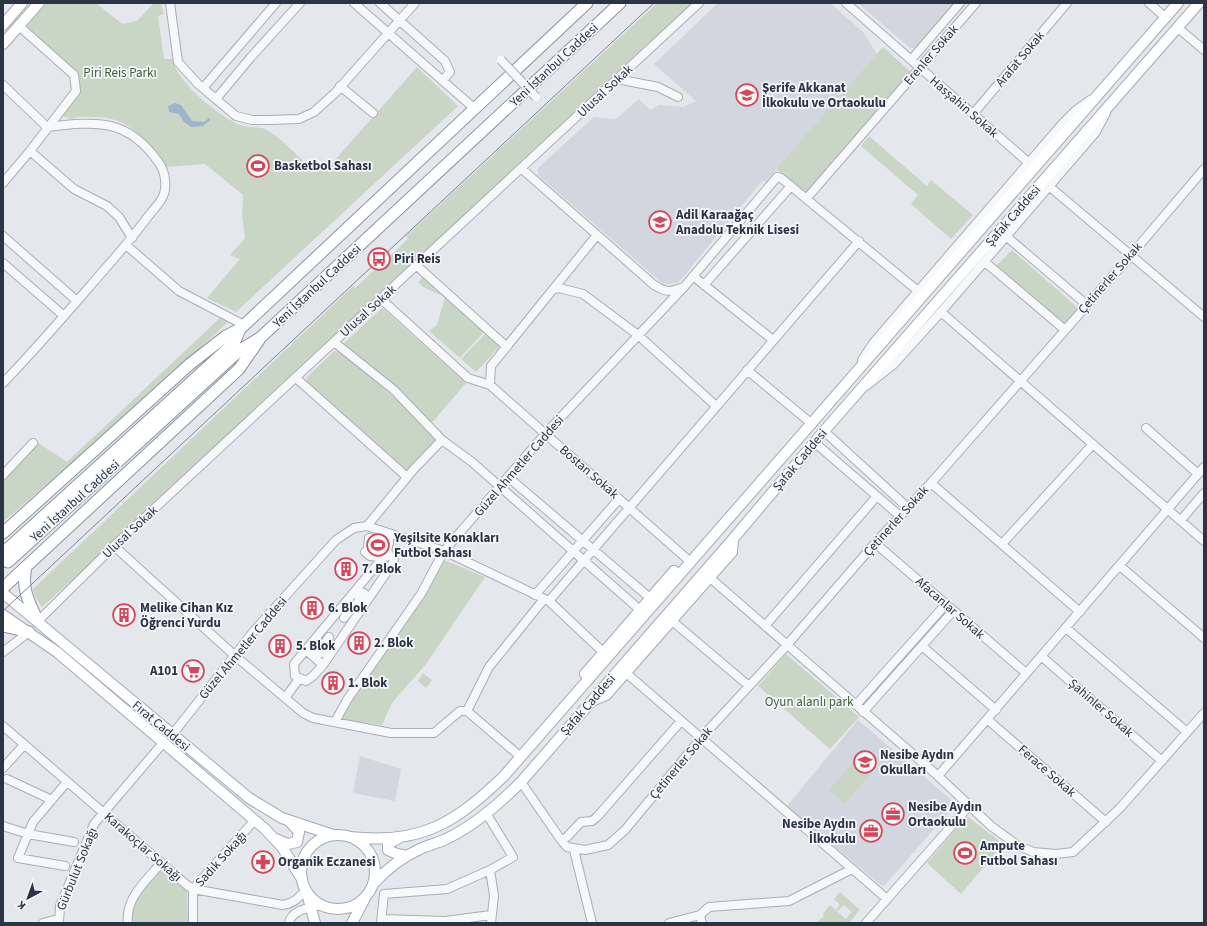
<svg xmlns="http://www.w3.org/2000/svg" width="1207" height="926" font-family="'Source Sans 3',sans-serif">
	<rect width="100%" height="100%" fill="#e4e7ec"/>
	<path fill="#d2d6de" d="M718 3H830L863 32 877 54 766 181H762L678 283 663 284 538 175V168L594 117 616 119 639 99 650 110 659 105 683 107 696 101 654 64Z
		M858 3H957L919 48H910Z
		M858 720 956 804 883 887 787 806Z
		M360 756 401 769 395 801 353 793Z"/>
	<path fill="#c9d6c5" d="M47 3H96L122 24 137 21 154 3H161L164 14 158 16 164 59H172C178 83 220 118 243 126 251 128 261 126 267 130 284 140 298 157 313 170H326L417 67 458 106 236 312 207 298 240 259 230 255 245 238 242 216 243 195 205 164 166 167C145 140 130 116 92 117 85 117 77 116 71 119L62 116 77 94 75 75 23 31Z
		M657 3H693L130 528 42 607 35 597 33 589 353 286 355 288 405 242 408 238 406 236Z
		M883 47 912 73 808 194 776 169Z
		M869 136 927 186 931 180 973 215 951 239 911 204 918 195 861 146Z
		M1012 250 1079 309 1065 325 995 267Z
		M426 275 486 330 460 358 429 331 437 325 445 297 423 287 418 282Z
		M382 308 466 383 431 424 344 349 343 344Z
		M222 316 230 320 142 402 3 522V477L37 442 67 462Z
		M486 333 500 346 476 372 461 359Z
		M334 351 340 352C374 380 409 408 438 441L407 472 306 384 307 377Z
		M444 560 485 577 426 664 392 703 382 725 340 719 349 701Z
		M786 654 859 717 830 749 758 686Z
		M423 673 432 680 426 688 418 681Z
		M855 760 871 773 844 804 829 790Z
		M967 816 1003 844 961 894 927 863Z
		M163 868 187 889 188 923H133C130 897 147 885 163 868Z
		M840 892 860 910 849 923H816L824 916 823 914 830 905 846 919 852 912 844 905 838 911 836 909 840 905 834 899Z"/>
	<path fill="#9fb4cc" d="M175 103 181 105 192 121 204 122 209 118 210 120 203 126 191 127 184 122 179 114 169 112 168 106Z"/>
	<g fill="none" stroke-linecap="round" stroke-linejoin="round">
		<g stroke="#a9aeb7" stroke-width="10">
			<path id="minor" d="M170 3 178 62 198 84 236 116 252 120H269L299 119 314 112 335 93 415 3
				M354 3 475 109
				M380 3 445 61 450 72 443 80
				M846 3 1029 163
				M1149 3 1166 18
				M19 26 74 75 76 91 30 151
				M1177 27 1204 50
				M911 60 960 3
				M617 79 658 87 678 97
				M3 85 47 127C97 121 128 118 159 163 166 173 168 190 161 200 158 205 153 210 150 214 135 234 120 252 104 270 71 308 38 347 3 383
				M340 86 373 113
				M203 88 276 3
				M216 99 251 57 300 3
				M973 114 1067 3
				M522 169 654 285C667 293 670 292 684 287L777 177 781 178 918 291
				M3 183 30 151 74 189 107 206 119 217 132 238
				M1050 187 1204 317
				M807 198 976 3
				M3 236 77 301
				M1007 237 1087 305
				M126 245 179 291 244 325
				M985 262 1065 330
				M3 263 64 316
				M417 266 507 347
				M693 276 773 340
				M704 285 791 186
				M554 289 559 288 583 294 638 335 716 406
				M381 299 468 378 490 385 686 558
				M941 312 1204 541
				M334 342 394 390 442 440 472 462 640 610
				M862 360 874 342 1063 123 1075 111 1090 100
				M747 370 812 424
				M296 378 407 477
				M490 385 491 366 597 235
				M866 386 894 364 941 312 1096 132 1106 113
				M1146 428 1198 474
				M824 431 907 507
				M814 442 900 516
				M3 475 33 443
				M508 477 650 598
				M931 483 1080 612
				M1181 520 1204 493
				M367 526 414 469 442 440
				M875 543 1026 673
				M1002 544 1093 444
				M114 546 234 655 303 713 313 718 391 733H434L460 711H467L521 757
				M369 549 368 547 369 538 389 543
				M389 556 383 557 380 561 294 664 295 676 306 681 313 676 323 665 393 563 394 559 387 552 389 540
				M380 561 379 557 370 556 365 552 369 549 387 552
				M1120 566 1204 638
				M709 577 938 776 991 826 1017 845 1033 852 1056 854 1073 852 1120 808 1204 713
				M358.5 596a3.5 3.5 0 1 1 7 0a3.5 3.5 0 1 1-7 0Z
				M535 595 619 499
				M549 601 859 241
				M344 618 348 613 346 609 348 606H354L360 599
				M671 620 749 686
				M38 621 114 546 699 3
				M765 626 877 496
				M1066 628 1187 732
				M315.5 649a4.5 4.5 0 1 1 9 0a4.5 4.5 0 1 1-9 0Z
				M922 646 996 710
				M306 650 323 665
				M320 650 329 637
				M3 652 29 632
				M1041 656 1162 761
				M625 672 887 899
				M285 698 299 679
				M856 705 946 604
				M467 711 489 667 544 599
				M863 712 953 611
				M988 720 1106 822
				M335 722 347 700 421 594 444 551 549 601 603 652
				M3 726 188 886 193 889 283 905C294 903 299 898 306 889
				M172 735 253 632 336 540 354 528 367 526 444 551 545 434 684 287
				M3 768 24 745
				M938 776 1204 467
				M7 779 52 800
				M521 782 561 840 567 847 585 850 608 845 625 830 701 738 787 645 875 543 931 483 1131 255 1204 169
				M486 813 513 857 490 870 494 896 491 923
				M3 826 28 834 74 842
				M561 840 567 837 581 822 592 821 597 817 681 721
				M574 850 592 923
				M65 866 18 858 33 822 67 782
				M382 919 445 921 491 915
				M43 923 58 919
				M59 923 60 906 94 824 163 743
				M128 923C125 898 146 881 161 863
				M193 923V889L254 821
				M289 923C292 909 310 908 322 905
				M381 923 384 894 447 889 490 870
				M669 923 700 915
				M702 923 700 915 709 907 789 901 852 869
				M866 923 969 806"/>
		</g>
		<g stroke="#a3abb8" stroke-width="12">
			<path id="major" d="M3 25 22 3
				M3 44 39 3
				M3 593 249 798 282 818 333 835
				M3 615 57 652 265 829 282 847 302 879
				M585 674 674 571
				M592 701 606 695 732 552 733 539
				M301 872a37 37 0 1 1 74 0a37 37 0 1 1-74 0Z
				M350 837C421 845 455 823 504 776L1178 3
				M399 838 388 844V850L397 854 407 856
				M276 839 288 844 297 842 299 832 290 822
				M374 883C387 869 402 857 420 849 428 845 438 843 446 839 474 826 499 804 521 782L733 539 824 431 1199 3
				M307 893 315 923
				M352 923 364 900"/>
		</g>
		<g stroke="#8b94a3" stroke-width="13">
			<path id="highway" d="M3 533 190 364 226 336 240 329
				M3 553 234 343 240 329 587 3
				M8 562 240 350 260 338 620 3
				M26 567C21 588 29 603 38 621
				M3 588 239 369 259 340
				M3 626 29 632"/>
		</g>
		<use href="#minor" stroke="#f7f8fa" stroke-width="8"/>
		<use href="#major" stroke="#fff" stroke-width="10"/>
		<use href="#highway" stroke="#fff" stroke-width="11"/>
		<path stroke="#7d8696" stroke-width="1" d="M3 611 654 3"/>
		<g stroke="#a9aeb7" stroke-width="10" stroke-linecap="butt">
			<path id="minor-bridge" d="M501 60 536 97"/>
		</g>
		<use href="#minor-bridge" stroke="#f7f8fa" stroke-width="8"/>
	</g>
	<defs>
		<g id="school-ring" transform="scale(1.15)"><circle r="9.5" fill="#f4f6f9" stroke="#d1495b" stroke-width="1.5"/><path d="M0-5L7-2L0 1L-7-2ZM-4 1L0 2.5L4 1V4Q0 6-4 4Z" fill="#d1495b"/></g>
		<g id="stadium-ring" transform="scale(1.15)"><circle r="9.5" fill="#f4f6f9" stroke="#d1495b" stroke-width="1.5"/><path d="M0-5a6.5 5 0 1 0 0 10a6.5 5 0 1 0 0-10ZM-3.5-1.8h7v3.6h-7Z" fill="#d1495b"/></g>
		<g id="bus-ring" transform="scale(1.15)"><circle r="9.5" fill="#f4f6f9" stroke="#d1495b" stroke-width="1.5"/><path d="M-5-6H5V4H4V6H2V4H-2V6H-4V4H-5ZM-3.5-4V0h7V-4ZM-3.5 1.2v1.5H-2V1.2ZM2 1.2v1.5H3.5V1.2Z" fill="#d1495b"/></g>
		<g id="building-ring" transform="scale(1.15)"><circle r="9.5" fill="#f4f6f9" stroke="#d1495b" stroke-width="1.5"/><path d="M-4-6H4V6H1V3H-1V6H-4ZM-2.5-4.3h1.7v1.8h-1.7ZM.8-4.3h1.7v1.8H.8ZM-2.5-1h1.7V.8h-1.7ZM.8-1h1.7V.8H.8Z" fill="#d1495b"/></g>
		<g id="supermarket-ring" transform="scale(1.15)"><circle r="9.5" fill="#f4f6f9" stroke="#d1495b" stroke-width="1.5"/><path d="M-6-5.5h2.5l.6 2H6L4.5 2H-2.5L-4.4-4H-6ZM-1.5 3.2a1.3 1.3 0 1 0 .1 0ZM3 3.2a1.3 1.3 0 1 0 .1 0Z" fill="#d1495b"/></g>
		<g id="office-ring" transform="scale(1.15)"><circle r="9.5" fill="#f4f6f9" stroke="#d1495b" stroke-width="1.5"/><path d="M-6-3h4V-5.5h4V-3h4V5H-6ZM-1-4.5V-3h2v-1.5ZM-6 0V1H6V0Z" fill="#d1495b"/></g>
		<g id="pharmacy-ring" transform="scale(1.15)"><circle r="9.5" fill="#f4f6f9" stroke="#d1495b" stroke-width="1.5"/><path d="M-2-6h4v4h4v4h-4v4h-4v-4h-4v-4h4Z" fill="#d1495b"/></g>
	</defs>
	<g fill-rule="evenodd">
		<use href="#school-ring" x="747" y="95"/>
		<use href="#stadium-ring" x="258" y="166"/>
		<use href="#school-ring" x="660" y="222"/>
		<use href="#bus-ring" x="379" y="259"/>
		<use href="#stadium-ring" x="378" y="545"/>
		<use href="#building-ring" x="346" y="569"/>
		<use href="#building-ring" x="312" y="608"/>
		<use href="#building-ring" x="124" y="615"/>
		<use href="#building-ring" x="359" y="643"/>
		<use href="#building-ring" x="280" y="646"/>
		<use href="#supermarket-ring" x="193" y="671"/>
		<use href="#building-ring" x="333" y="683"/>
		<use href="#school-ring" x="865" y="762"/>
		<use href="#office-ring" x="893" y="814"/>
		<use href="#office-ring" x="871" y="831"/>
		<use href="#stadium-ring" x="965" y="853"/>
		<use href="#pharmacy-ring" x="263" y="862"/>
	</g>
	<g text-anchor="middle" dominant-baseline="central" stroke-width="3.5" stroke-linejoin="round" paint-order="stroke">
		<g font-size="13" fill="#2b3445" stroke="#f4f6f9">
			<text transform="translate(931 55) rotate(-49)">Erenler Sokak</text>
			<text transform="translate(1020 59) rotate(-50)">Arafat Sokak</text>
			<text transform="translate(554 65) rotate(-43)">Yeni İstanbul Caddesi</text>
			<text transform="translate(605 91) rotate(-43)">Ulusal Sokak</text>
			<text transform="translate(964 107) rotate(41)">Hasşahin Sokak</text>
			<text transform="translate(1013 216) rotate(-49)">Şafak Caddesi</text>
			<text transform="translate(1110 278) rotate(-49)">Çetinerler Sokak</text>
			<text transform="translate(317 286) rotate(-43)">Yeni İstanbul Caddesi</text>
			<text transform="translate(368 311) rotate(-42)">Ulusal Sokak</text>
			<text transform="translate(800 460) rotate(-50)">Şafak Caddesi</text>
			<text transform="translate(519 466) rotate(-49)">Güzel Ahmetler Caddesi</text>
			<text transform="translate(589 472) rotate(41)">Bostan Sokak</text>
			<text transform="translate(75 501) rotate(-42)">Yeni İstanbul Caddesi</text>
			<text transform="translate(896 521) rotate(-48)">Çetinerler Sokak</text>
			<text transform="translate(130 532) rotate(-43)">Ulusal Sokak</text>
			<text transform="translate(950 608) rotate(41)">Afacanlar Sokak</text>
			<text transform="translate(243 648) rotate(-50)">Güzel Ahmetler Caddesi</text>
			<text transform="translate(588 705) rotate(-49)">Şafak Caddesi</text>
			<text transform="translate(1101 708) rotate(41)">Şahinler Sokak</text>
			<text transform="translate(161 726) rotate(40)">Fırat Caddesi</text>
			<text transform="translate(681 763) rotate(-50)">Çetinerler Sokak</text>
			<text transform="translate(1047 771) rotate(41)">Ferace Sokak</text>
			<text transform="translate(143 847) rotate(41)">Karakoçlar Sokağı</text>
			<text transform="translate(221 859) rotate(-48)">Sadık Sokağı</text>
			<text transform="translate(77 869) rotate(-68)">Gürbulut Sokağı</text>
		</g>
		<g font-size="13" fill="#3f6138" stroke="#f4f6f9">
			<text x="120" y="73">Piri Reis Parkı</text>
			<text x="809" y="702">Oyun alanlı park</text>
		</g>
		<g font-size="13" font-weight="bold" fill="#2b3445" stroke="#f4f6f9" text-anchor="start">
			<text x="762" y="88">Şerife Akkanat<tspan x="762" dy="15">İlkokulu ve Ortaokulu</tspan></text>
			<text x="274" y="166">Basketbol Sahası</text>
			<text x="676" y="215">Adil Karaağaç<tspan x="676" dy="15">Anadolu Teknik Lisesi</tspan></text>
			<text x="394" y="259">Piri Reis</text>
			<text x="394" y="538">Yeşilsite Konakları<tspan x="394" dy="15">Futbol Sahası</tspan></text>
			<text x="362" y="569">7. Blok</text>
			<text x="140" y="608">Melike Cihan Kız<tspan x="140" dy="15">Öğrenci Yurdu</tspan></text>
			<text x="328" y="608">6. Blok</text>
			<text x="374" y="643">2. Blok</text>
			<text x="296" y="646">5. Blok</text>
			<text x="178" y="671" text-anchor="end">A101</text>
			<text x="348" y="683">1. Blok</text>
			<text x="880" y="755">Nesibe Aydın<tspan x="880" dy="15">Okulları</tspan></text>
			<text x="908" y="807">Nesibe Aydın<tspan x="908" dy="15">Ortaokulu</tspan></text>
			<text x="856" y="824" text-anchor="end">Nesibe Aydın<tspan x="856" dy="15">İlkokulu</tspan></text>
			<text x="980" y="846">Ampute<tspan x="980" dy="15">Futbol Sahası</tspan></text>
			<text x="278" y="862">Organik Eczanesi</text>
		</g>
	</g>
	<rect width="1207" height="926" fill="none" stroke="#2b3445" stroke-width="8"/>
	<g transform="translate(28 898) rotate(221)" stroke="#f4f6f9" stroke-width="3" paint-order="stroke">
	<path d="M0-3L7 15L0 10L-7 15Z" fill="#2b3445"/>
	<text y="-6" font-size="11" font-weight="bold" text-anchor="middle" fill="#2b3445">K</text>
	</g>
</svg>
